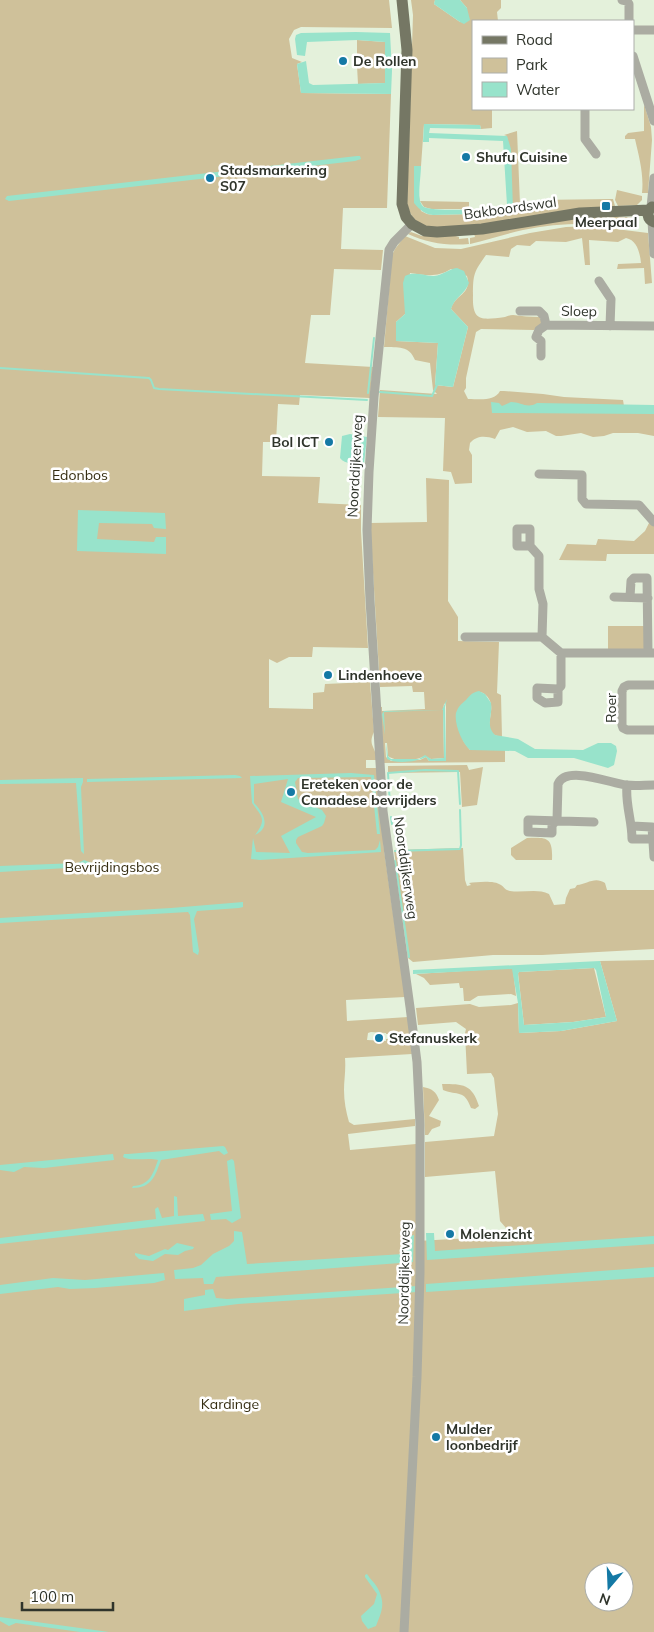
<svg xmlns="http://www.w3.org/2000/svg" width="654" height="1632" font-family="Mulish,sans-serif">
	<rect width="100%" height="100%" fill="#e4f1db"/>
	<path fill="#cfc19a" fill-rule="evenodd" d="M0 0H389L392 28 301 27 294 30 289 39 292 58 302 62 297 64 301 93 391 94 387 208H343L341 249 383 250 381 270 334 269 330 315H311L305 363 373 367 370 398 300 395 299 405 278 404 276 442H263L262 476 320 477 318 503 361 505V531L368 648 313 647 312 657H289L277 663 269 659V708L313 709V693L324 692 325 684 370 682 374 732C367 746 377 747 376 760H366V768H377L384 850 405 997 346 1000 347 1021 408 1017 412 1054 345 1058C346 1070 344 1080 344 1090 344 1101 346 1112 349 1122L354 1125 415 1119V1126L348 1134 350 1150 416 1144 417 1241 507 1236 506 1228 500 1221 495 1171 425 1177V1142L494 1136 498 1114 494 1078 491 1073 467 1074 465 1033 466 1029 456 1022 418 1025 416 1008 470 1004 479 1007 511 1005 518 1003 519 1033 561 1031 617 1021 600 961 654 960V1632H0ZM371 1032 386 1033V1034H391V1039H386V1041L367 1040 368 1033ZM594 1572H624V1602H594Z
		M411 0H435L434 4 460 22 467 8 460 0H501V8L497 12 498 21H473V109H492V128L481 129 480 125 424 124 421 166H415L421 211 427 214 433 215 511 213 507 136 504 135 517 131 520 204H536L537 200 611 199H613L615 206H606L605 207C562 214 519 221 475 225 461 226 439 230 425 226 414 222 409 213 407 203L413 15Z
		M357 40 385 42 386 83 358 84 357 66 365 65 364 55 357 56Z
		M644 104 651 127 652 140 648 193H642C644 174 639 157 635 139H625V136L628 133 644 131Z
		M617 190 642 196V200L637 205 618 206 615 200Z
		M420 201 469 202V209H431L424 207Z
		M614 216 636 218 635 228C597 222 561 222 523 230 505 234 488 240 470 244V238L475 237 474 234 560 219Z
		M592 226 648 233 652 283 645 284 644 268 617 269 618 264 641 263C640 253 637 240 626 238L618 242 589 240 590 265H585L582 238 566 242 536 241 530 246 517 245 511 249 509 257 486 255C474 272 473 274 473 295 472 322 481 320 505 317 508 316 510 315 513 315 522 316 530 317 540 317L542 323 534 330 481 329 476 332 466 378V388L464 391 468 399C479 399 494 402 500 391H504L543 394 564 397 623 400 624 406 654 414V436L638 433H613L604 436 593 437 581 433 561 436H556L546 431 527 432 513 427 500 430 495 439C486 436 477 435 470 443L469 450 472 455V483L455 484 451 472 443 471 445 418 378 417 380 390 437 394 433 390 430 363 415 360C409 345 398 348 384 347L392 255 395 249 405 236 435 248 461 249 530 233 566 227ZM451 269 467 276C472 295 455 294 451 309L468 327 453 387 435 385 438 343 396 341V322L405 314 410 273C425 275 437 278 451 269Z
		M411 232 422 236 452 235 459 237V239L468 238 469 244C448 246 427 243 408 234Z
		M426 478 449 480 448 601 458 617V641L499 642 497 693 501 695 502 737C481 734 493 718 491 705 491 701 487 695 483 693 471 686 461 714 457 722L464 742 470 750H505V762L383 763 380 707H382V711L425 709 424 692H413L412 686 380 687 370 523 427 522ZM446 703V757L445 761H429L426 757 420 760 391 761 386 757 385 743H387L388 756C395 762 417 761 424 756L431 759 444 758 443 710 444 704Z
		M650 521 654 526V554H607L606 561 559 560 567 544 596 545 598 539 634 541 645 531Z
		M608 626H646L644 650H608Z
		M467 765 469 770 483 767 477 805 462 807 460 772 388 773V766Z
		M421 797 422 806 406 807 405 808H402L403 798Z
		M527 838C547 837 553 837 552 860H516L511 855V848Z
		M463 848 465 880 467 886 471 885 469 883C477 882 494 880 501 885 505 888 505 890 510 891 524 893 537 888 549 894L554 905 565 904 566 898 570 889 575 888 577 885C587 884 595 876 605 883L607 890H654V949L542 955H493L413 962 408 958 394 850Z
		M511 968 513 969 516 996 511 994 478 996 470 1001H464L463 988H460L459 983 430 985 424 978 416 974Z
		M594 968 606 1017 573 1022 524 1025 518 973 519 972Z
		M442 1084C463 1084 472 1084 479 1106L475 1109 471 1108C464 1089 458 1096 443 1090Z
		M423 1087C432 1089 436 1091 439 1100L429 1116 441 1121 440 1126 432 1129 428 1135H425Z"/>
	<path fill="#98e3cb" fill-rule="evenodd" d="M435 0H460L467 8 470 20 464 24 460 22 434 4Z
		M356 32 390 33 392 71 391 94 301 93 297 64 306 61 309 83 313 85 385 83V42L357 40 307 42 305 56 297 55 295 39 296 35 301 33Z
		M424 124 480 125 481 129 430 128 429 133 507 136 511 149 513 210 511 213 433 215C424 214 420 210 414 203V166H421C421 175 418 192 420 201 420 202 423 207 424 207 432 212 494 209 505 208L507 205 503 141 429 138V142H423Z
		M357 156H360L361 159 355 161 9 201 5 199 7 196Z
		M457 268 464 271 469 283C465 294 454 298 451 309L468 327 453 387 435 385 438 343 396 341V322L405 314 403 283 405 276C414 271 424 276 434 276 443 275 449 269 457 268Z
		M511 402C521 402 527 409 537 403L654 405V414L492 413 491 402 499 403 502 406Z
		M350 434 367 437 364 464C356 463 345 465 340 458L342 436Z
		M78 510 165 513 166 529 154 528 152 524 99 523 97 539 154 542 156 537H166V554L77 551Z
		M479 691 485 694 491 703C493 715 485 725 495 735L518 739 535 749 583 750 598 743H611L616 746 617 751 614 765 608 768 574 758H528L515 751 470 750C462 743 454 724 456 713 458 707 461 704 466 700 470 695 473 692 479 691Z
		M447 699 445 707 446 761H429L426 757C417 762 396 764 387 759L386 742 388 756 391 759H419L425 755 431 759 444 758 443 710 384 712 385 735 382 714 384 711 442 710Z
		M351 773 374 775 380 834H377L371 777 298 778 295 782 298 799 322 810 326 816 324 823 322 826 298 837 296 840V843L302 852 308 853 375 850 378 847 380 840 381 852 260 860 251 859 253 838 256 852 290 853 281 836 316 817 281 802 288 779 254 784V803C263 812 272 827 255 835 267 819 262 817 252 803L250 776Z
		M235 775 240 776 242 778 87 782V779Z
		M83 778V782L81 787 84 854 81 851 76 783 0 784V780Z
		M84 860 92 863 116 862 117 865 0 872V866L78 863Z
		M243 902V907L239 908 197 911 194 919 199 951 198 955 193 952 190 915 188 912 0 923V918L171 908Z
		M600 961 617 1021 561 1031 519 1033 518 1003 512 969 413 974V970ZM594 968 596 970 606 1017 573 1022 524 1025 518 974 519 972Z
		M223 1146 225 1147 228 1153 224 1155 219 1151 161 1160C155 1176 152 1188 132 1188L133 1186C150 1185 153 1174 158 1160 147 1157 133 1162 123 1157L124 1154H128Z
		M113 1154 114 1160 44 1168 24 1167 14 1172 0 1170V1165Z
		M232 1159 234 1161 241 1218 232 1223 226 1219 211 1220 210 1214 232 1211 227 1161Z
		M174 1196 177 1197 178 1216 203 1214 205 1221 0 1244V1238L156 1219 155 1209 158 1207 162 1218 174 1216Z
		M234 1231 242 1232 247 1264 403 1254 406 1252 407 1237 414 1235 413 1262 216 1277 213 1284H204L203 1278 175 1279 174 1270 193 1268 201 1265 213 1254 229 1246 234 1241Z
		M426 1233H434L435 1251 654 1236V1244L427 1260Z
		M177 1243 194 1247 193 1249 185 1251 178 1255 165 1254 153 1261 139 1259 135 1255V1253L149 1256 165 1249 168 1250Z
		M654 1267V1277L426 1292V1284Z
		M164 1273 165 1280 154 1283 95 1288 70 1289 58 1287 0 1294V1285L53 1278 85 1280Z
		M417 1286V1292L238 1304 184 1311V1299L205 1295V1290L213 1289 216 1298 227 1299Z
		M367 1574C370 1579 374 1582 377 1587 386 1603 382 1611 376 1626L368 1629 362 1621 361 1616 374 1604 377 1594 365 1577V1575Z
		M0 1617 109 1632H80L16 1623 9 1626 0 1621Z"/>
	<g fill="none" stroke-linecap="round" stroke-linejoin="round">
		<path stroke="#98e3cb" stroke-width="2" d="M0 368 149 378 151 380 154 388 159 389 367 400
			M380 392 432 396 437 385
			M368 393 374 338
			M390 805 388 773 425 770 458 771 460 804
			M391 817 392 824
			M395 851 460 849 461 845 460 810
			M395 861 409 957"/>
		<path stroke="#abaca2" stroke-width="9" d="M622 0 627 1 629 4V21
			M633 30H654
			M633 56 654 121
			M585 109V139L596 154
			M651 207 654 178
			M652 221 654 254
			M599 281 611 299 610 326
			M520 311H539L544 316 546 325 654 326
			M541 356V341L536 337 539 330 546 325
			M539 474 582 475V499L586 504 639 505 654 522
			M530 546H517V529H530V546L539 556V589L543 604 542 637 561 653H654
			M614 597 648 598
			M630 597 631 581 634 578H647L648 653
			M465 637H542
			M654 685H628L624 687 622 691V725L623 728 627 730H654
			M558 689 537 688V698L545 703 558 702V689L561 686V653
			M627 785C625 804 632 820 632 839H652
			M594 822 528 820V832L552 833V825L557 820 558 784C566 765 610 783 626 785 635 786 645 785 654 785
			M632 826 652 827 654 857
			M404 1632 417 1377 420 1273V1125L417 1062 410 1007 383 811 370 600 367 530 369 472 374 397 389 250 394 242 412 224"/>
		<path stroke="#757764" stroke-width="11" d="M402 0 407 50 402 204 406 217 412 224 425 231 437 232 482 229 580 213 649 210
			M652 207C646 212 647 219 654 222"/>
	</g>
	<g fill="#1479a5" stroke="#fff" stroke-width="2">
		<circle cx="343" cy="61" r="5"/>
		<circle cx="466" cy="157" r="5"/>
		<circle cx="210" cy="178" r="5"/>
		<rect x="601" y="201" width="10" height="10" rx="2.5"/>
		<circle cx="329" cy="442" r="5"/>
		<circle cx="328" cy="675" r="5"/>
		<circle cx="291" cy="792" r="5"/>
		<circle cx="379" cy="1038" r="5"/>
		<circle cx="450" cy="1234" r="5"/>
		<circle cx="436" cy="1437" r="5"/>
	</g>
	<g text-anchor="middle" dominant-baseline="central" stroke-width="5" stroke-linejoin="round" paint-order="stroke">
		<g font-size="14" font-weight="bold" fill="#2f342b" stroke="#fff" text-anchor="start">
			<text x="353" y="61">De Rollen</text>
			<text x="476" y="157">Shufu Cuisine</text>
			<text x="220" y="170">Stadsmarkering<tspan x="220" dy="16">S07</tspan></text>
			<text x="606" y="222" text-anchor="middle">Meerpaal</text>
			<text x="319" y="442" text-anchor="end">Bol ICT</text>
			<text x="338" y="675">Lindenhoeve</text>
			<text x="301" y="784">Ereteken voor de<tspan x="301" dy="16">Canadese bevrijders</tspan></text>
			<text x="389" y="1038">Stefanuskerk</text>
			<text x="460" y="1234">Molenzicht</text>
			<text x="446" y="1429">Mulder<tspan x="446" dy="16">loonbedrijf</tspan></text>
		</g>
		<g font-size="14" fill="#2f342b" stroke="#fff">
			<text transform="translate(510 208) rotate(-8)">Bakboordswal</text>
			<text transform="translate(579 311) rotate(1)">Sloep</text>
			<text transform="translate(355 466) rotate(-87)">Noorddijkerweg</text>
			<text transform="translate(611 708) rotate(-90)">Roer</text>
			<text transform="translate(406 868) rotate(82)">Noorddijkerweg</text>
			<text transform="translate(404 1273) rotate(-89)">Noorddijkerweg</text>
		</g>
		<g font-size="14" fill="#352d11" stroke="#fff">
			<text x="80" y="475">Edonbos</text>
			<text x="112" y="867">Bevrijdingsbos</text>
			<text x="230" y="1404">Kardinge</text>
		</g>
	</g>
	<rect x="472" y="20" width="162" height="90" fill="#ffffff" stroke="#acaeaa"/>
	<rect x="482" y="36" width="25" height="8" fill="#757764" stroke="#acaeaa"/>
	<text x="516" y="45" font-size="15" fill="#2f342b">Road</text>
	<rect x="482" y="58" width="25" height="15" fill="#cfc19a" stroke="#acaeaa"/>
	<text x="516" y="70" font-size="15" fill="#2f342b">Park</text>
	<rect x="482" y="82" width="25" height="15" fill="#98e3cb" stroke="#acaeaa"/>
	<text x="516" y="95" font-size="15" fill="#2f342b">Water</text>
	<g transform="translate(609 1587) rotate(199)"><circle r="24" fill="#ffffff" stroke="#acaeaa"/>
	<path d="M0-4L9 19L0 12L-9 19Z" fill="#1479a5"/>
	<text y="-8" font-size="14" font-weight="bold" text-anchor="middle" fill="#2f342b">N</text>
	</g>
	<path d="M22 1602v8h91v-8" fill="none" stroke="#2f342b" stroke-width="2.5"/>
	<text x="30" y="1602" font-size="15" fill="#2f342b" stroke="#ffffff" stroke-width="4" paint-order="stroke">100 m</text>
</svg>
